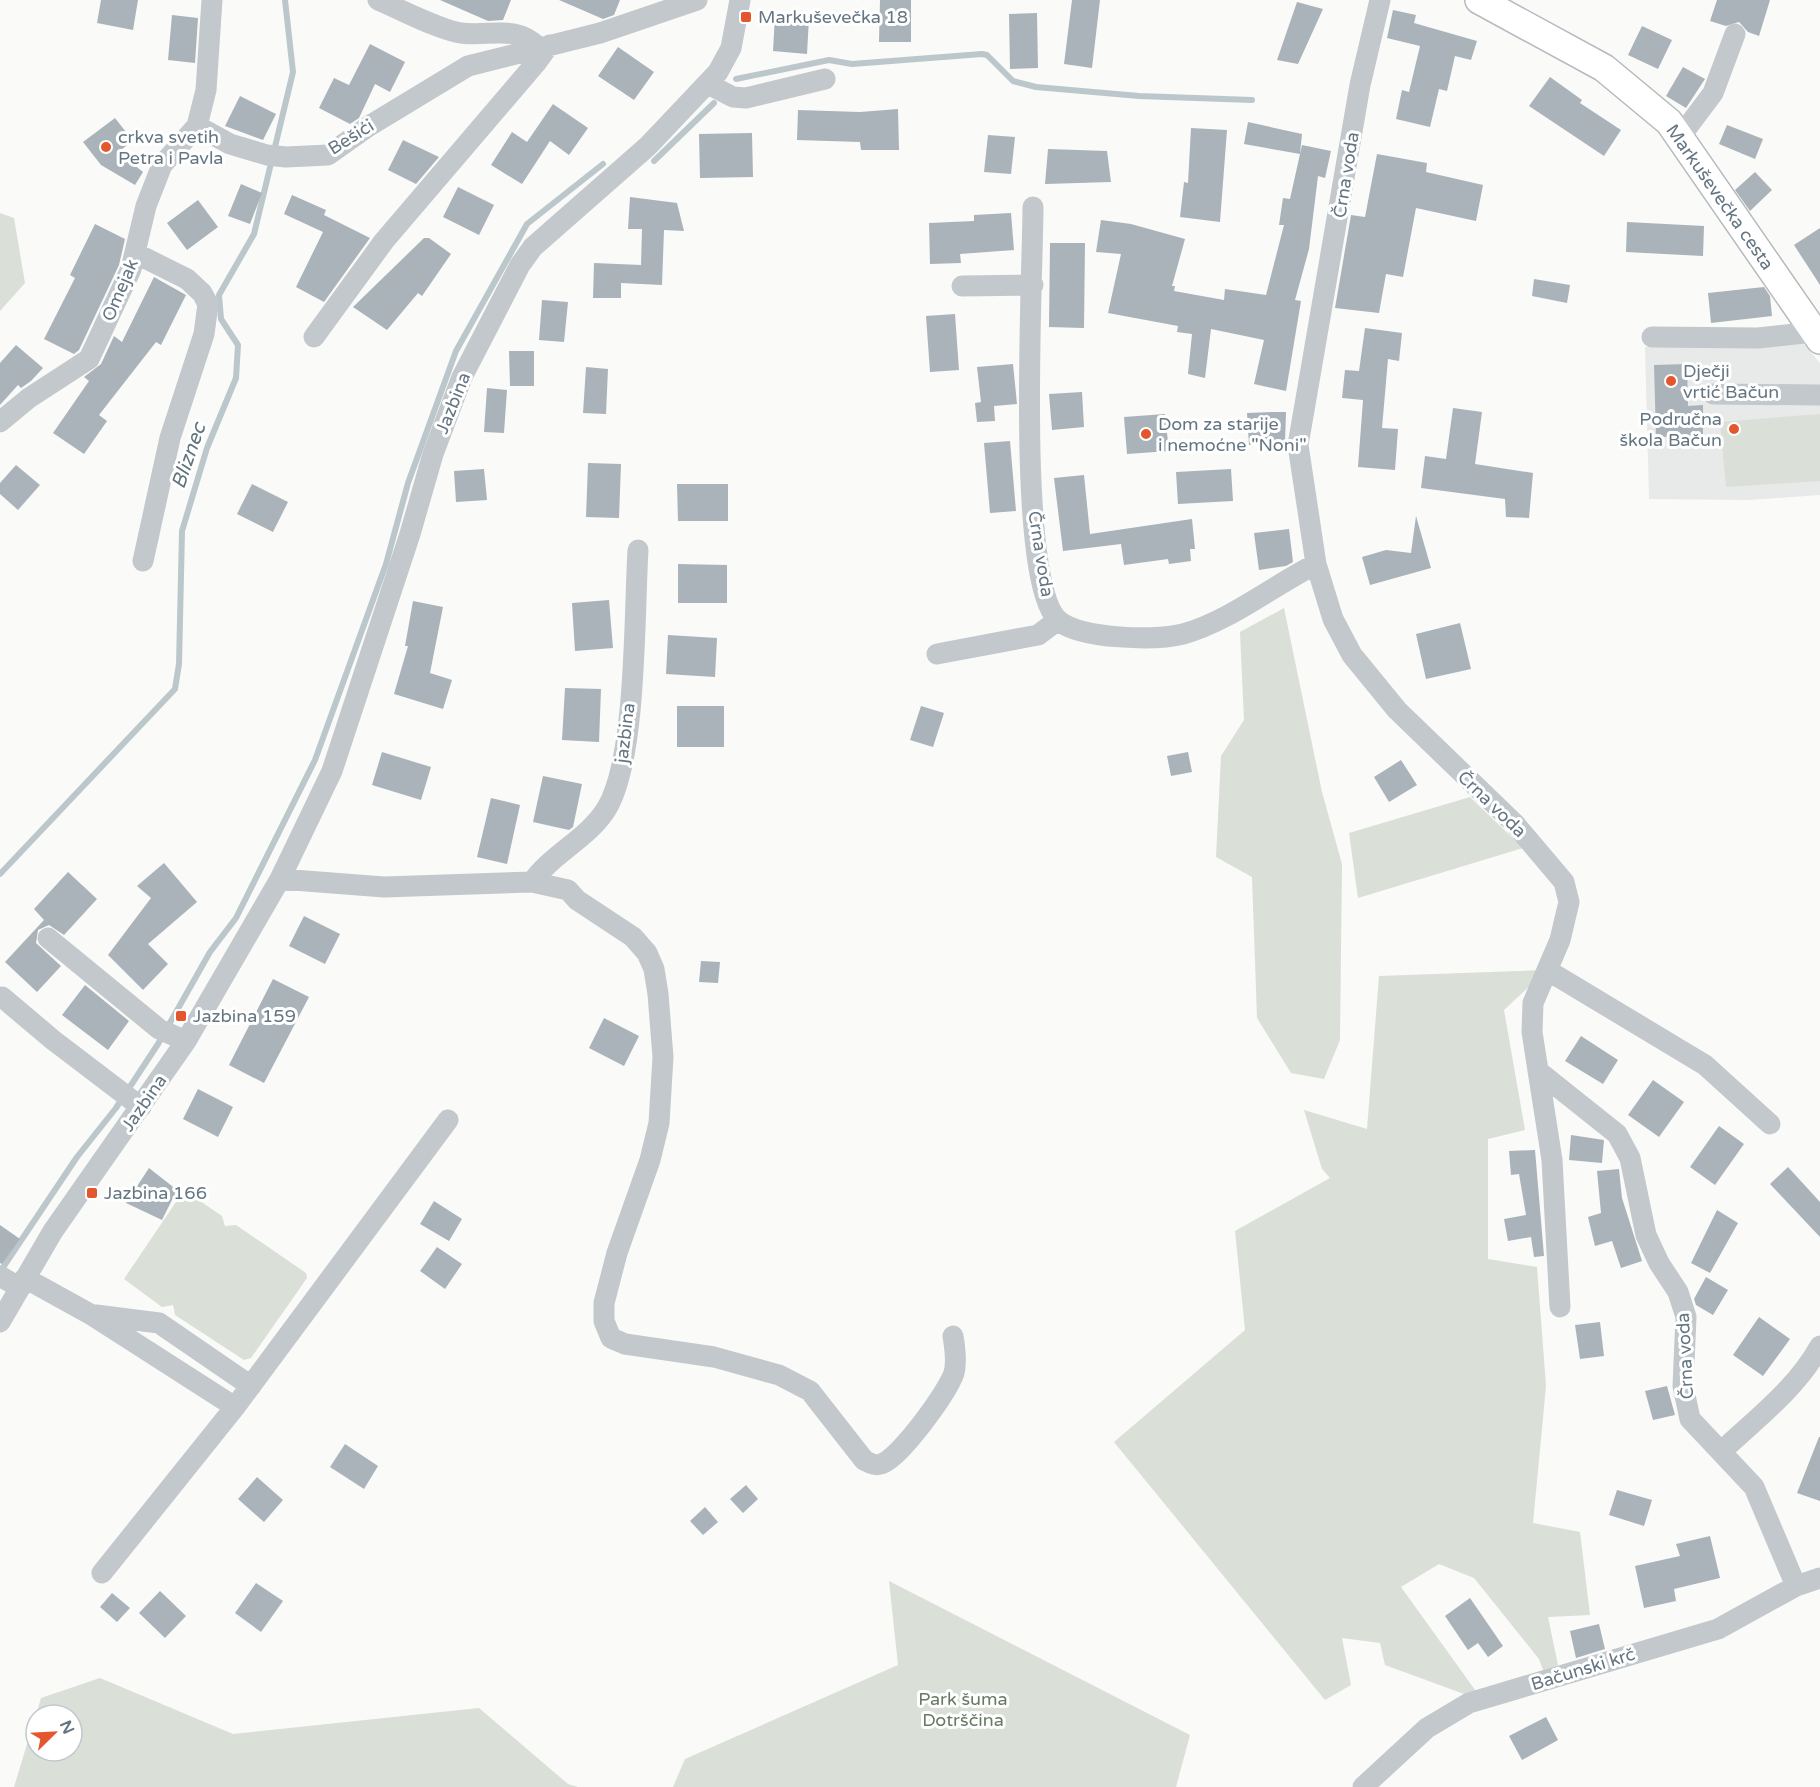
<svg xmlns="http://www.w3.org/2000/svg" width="1820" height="1787" font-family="'Varela Round',sans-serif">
	<rect width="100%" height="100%" fill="#fafaf8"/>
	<path fill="#e8e9e9" d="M1802 342 1820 363V495L1749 500 1649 499 1645 347Z"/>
	<path fill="#dadfd7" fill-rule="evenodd" d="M0 213 14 218 25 283 0 311Z
		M1820 414V481L1726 487 1720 422Z
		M1284 608 1322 792 1342 864 1340 1040 1324 1079 1291 1073 1257 1018 1252 877 1216 857 1221 756 1244 720 1240 632Z
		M1470 797 1523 848 1358 898 1349 833Z
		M1547 970 1504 1010 1525 1130 1488 1139V1259L1537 1267 1546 1386 1533 1523 1580 1532 1590 1615 1548 1617 1560 1675 1547 1681 1539 1659 1474 1578 1439 1564 1401 1587 1483 1701 1385 1665 1380 1643 1342 1638 1351 1685 1325 1700 1114 1442 1245 1330 1235 1231 1330 1178 1322 1169 1304 1110 1367 1129 1379 976Z
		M184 1190 222 1216 225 1226 236 1225 306 1273 307 1278 251 1358 244 1360 175 1315 173 1305 162 1307 124 1279Z
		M889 1581 1190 1735 1176 1787H673L685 1759 898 1665Z
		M100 1678 233 1734 479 1708 568 1784 578 1787H14L41 1698ZM36 1715H72V1751H36Z"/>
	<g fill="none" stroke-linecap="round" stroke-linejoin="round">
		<path stroke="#bbc7cb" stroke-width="6" d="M736 79 829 60 852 64 982 54 987 55 1013 81 1036 87 1139 96 1252 100
			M654 161 714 103
			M0 874 175 689 179 664 182 531 207 448 236 378 238 345 221 319 219 295 254 234 293 72 285 0
			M0 1272 77 1157 116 1108 158 1044 210 952 236 918 315 760 386 564 408 483 456 351 527 224 603 164"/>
	</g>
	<path fill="#aab3b9" d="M101 0H138L133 30 97 23Z
		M440 0H511L503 20 488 21Z
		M559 0H620L614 15 603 19Z
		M880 0H911V42H879Z
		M1072 0H1100L1092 68 1064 64Z
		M1717 0H1770L1759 36 1748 32 1739 22 1726 26 1710 21Z
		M1297 2 1323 9 1298 64 1277 60Z
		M1393 10 1416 15 1414 23 1477 41 1471 60 1455 56 1447 91 1439 89 1430 127 1396 119 1402 90 1409 92 1420 46 1387 38Z
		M1037 13 1038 68 1010 69 1009 14Z
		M172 15 198 18 195 63 168 60Z
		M775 16 809 18 807 54 773 51Z
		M1642 26 1672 40 1658 69 1628 55Z
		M370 44 405 62 390 92 375 84 359 118 350 124 319 108 334 78 349 85Z
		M618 47 654 72 634 100 598 76Z
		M1683 67 1705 79 1686 108 1666 96Z
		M1550 77 1582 100 1580 103 1621 130 1604 156 1529 106Z
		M240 96 276 114 263 140 225 126Z
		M553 104 588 128 569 155 550 141 522 184 491 165 512 132 527 142Z
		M898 109 899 150H861L860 142 797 140 798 110 860 112Z
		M115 118 133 141 118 152 143 172 135 185 101 165 83 142Z
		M1248 122 1302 134 1300 154 1244 144Z
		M1727 125 1763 139 1755 159 1719 144Z
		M1191 128 1227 130 1220 222 1180 217 1184 182 1188 183Z
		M752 133 753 177 700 178 699 134Z
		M988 135 1015 137 1011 174 984 172Z
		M403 140 439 157 416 184 388 170Z
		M1302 145 1331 151 1325 178 1318 176 1309 249 1295 300 1301 301 1286 391 1254 384 1264 340 1211 329 1205 378 1188 374 1192 334 1177 332 1178 326 1108 313 1121 254 1096 252 1101 220 1131 224 1185 239 1172 286H1175L1174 291 1224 300 1225 289 1266 295 1284 225H1279L1283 198 1290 199Z
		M1048 149 1107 151 1111 182 1045 184Z
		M1377 154 1427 163 1426 172 1483 185 1476 221 1416 208 1403 277 1386 274 1379 313 1335 308 1351 215 1365 217Z
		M1755 172 1772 190 1750 211 1735 190Z
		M241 184 262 193 250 224 228 216Z
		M458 187 494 205 479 235 443 217Z
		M292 195 326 210 324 215 370 238 324 302 296 287 323 232 284 214Z
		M630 197 677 203 684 231 664 230 662 285 621 283V298H593L594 263 641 265 642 229H628Z
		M198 200 218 227 187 250 167 223Z
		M1011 213 1014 250 960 254 961 263 930 264 929 223 974 221V215Z
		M1627 222 1704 226 1703 256 1626 252Z
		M95 224 125 239 119 265 79 350 74 354 44 339 75 278 70 275Z
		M1820 228V285L1794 245Z
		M424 238H429L451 254 422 296 418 293 387 330 353 307Z
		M1050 243H1085L1084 328 1049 327Z
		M154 277 186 295 161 345 156 342 99 415 107 421 84 454 53 433 89 381 84 377 101 364 114 336 122 342Z
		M1534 279 1570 285 1567 303 1532 296Z
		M1764 287 1770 296 1772 316 1711 323 1708 293Z
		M542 300 568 302 564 342 539 340Z
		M955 314 959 370 930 372 926 316Z
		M1365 328 1402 333 1399 361 1388 359 1382 428 1398 429 1395 470 1358 467 1363 400 1342 398 1345 370 1359 371Z
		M16 345 43 368 31 381 21 388 18 385 0 405V363Z
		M509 351H534V386H510Z
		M1013 364 1017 404 994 406 995 421 977 422 975 403 981 402 977 367Z
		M1687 364 1688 406 1703 405V436L1656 437 1654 365Z
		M586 367 608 369 606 414 583 413Z
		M487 388 507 390 504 433 484 432Z
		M1082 392 1084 427 1052 430 1049 394Z
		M1453 408 1482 412 1475 464 1533 473 1529 518 1506 517 1505 499 1421 488 1425 456 1446 459Z
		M1272 412H1286L1285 443 1249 445 1247 413Z
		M1165 414 1169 451 1127 454 1124 417Z
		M1010 441 1016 511 990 513 984 443Z
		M588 463 621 464 619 518 586 517Z
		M16 465 40 485 18 510 0 494V483Z
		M484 469 487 500 456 502 454 471Z
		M1231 469 1233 501 1178 504 1176 472Z
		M1084 475 1090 534 1192 519 1195 549H1190L1191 561 1169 564 1168 559 1124 565 1121 544 1063 551 1054 478Z
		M252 484 288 502 273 532 237 514Z
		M677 484H728V521H678Z
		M1416 516 1431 568 1370 585 1362 557 1386 550 1411 553Z
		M1289 529 1293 562 1286 566 1259 570 1254 533Z
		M678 564 727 565V603H678Z
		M609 600 613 648 575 651 572 603Z
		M413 601 443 607 430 673 452 680 443 709 394 694 408 646H405Z
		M1460 623 1471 669 1426 679 1416 634Z
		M668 635 717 638 715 677 666 674Z
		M565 688 601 689 599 742 562 740Z
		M677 706H724V747H677Z
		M921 706 944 713 933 747 910 740Z
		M382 752 431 767 421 800 372 785Z
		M1188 752 1192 772 1171 776 1167 756Z
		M1401 760 1417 785 1389 802 1374 777Z
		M543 776 582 784 573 827 569 830 533 822Z
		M491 798 520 805 507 864 477 857Z
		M164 863 197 902 148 944 168 964 143 990 108 955 151 898 137 886Z
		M68 872 97 899 64 935 49 925 38 930 36 943 61 966 37 992 5 962 44 920 34 909Z
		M304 916 340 934 325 964 289 946Z
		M701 961 720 962 718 983 699 982Z
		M273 979 309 997 264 1083 229 1065Z
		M85 985 129 1021 108 1050 62 1015Z
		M604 1018 639 1036 624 1066 589 1048Z
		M1581 1036 1618 1060 1603 1084 1565 1061Z
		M1653 1080 1684 1102 1659 1137 1628 1115Z
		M198 1089 233 1107 218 1137 183 1119Z
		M1719 1126 1744 1144 1715 1185 1690 1167Z
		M1571 1135 1604 1140 1602 1163 1569 1160Z
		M1535 1150 1544 1256 1534 1257 1531 1237 1508 1241 1504 1219 1526 1215 1519 1174 1511 1175 1509 1151Z
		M1788 1167 1820 1202V1237L1770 1184Z
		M149 1168 177 1190 162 1220 126 1203Z
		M1619 1169 1622 1198 1642 1261 1621 1268 1612 1241 1595 1246 1588 1217 1601 1213 1597 1171Z
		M434 1201 462 1219 449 1241 420 1224Z
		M1717 1210 1738 1223 1710 1273 1691 1263Z
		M0 1225 20 1239 2 1264 0 1263Z
		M437 1247 462 1264 445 1289 420 1271Z
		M1706 1277 1728 1290 1713 1315 1696 1305 1694 1299Z
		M1759 1317 1790 1339 1763 1376 1733 1355Z
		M1600 1322 1604 1356 1580 1359 1575 1325Z
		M1667 1386 1675 1415 1653 1420 1645 1391Z
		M1819 1437H1820V1501L1797 1493Z
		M345 1444 378 1466 364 1489 330 1467Z
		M257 1477 283 1500 264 1522 238 1499Z
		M746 1485 758 1499 743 1513 730 1499Z
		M1617 1490 1652 1500 1644 1526 1609 1515Z
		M705 1507 718 1522 703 1535 690 1521Z
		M1710 1536 1720 1578 1674 1589 1676 1601 1644 1608 1635 1566 1680 1556 1676 1544Z
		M256 1583 283 1601 261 1632 235 1613Z
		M160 1591 186 1616 165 1638 139 1613Z
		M112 1593 130 1608 117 1622 100 1607Z
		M1470 1598 1503 1646 1488 1657 1478 1643 1468 1650 1445 1616Z
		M1599 1624 1605 1649 1576 1658 1570 1631Z
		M1546 1717 1558 1740 1522 1760 1509 1736Z"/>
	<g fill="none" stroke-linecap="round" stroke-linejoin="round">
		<g stroke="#b5babe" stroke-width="30">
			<path id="major" d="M1479 0 1604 68 1669 122 1820 340"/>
		</g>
		<path stroke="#c3c8cc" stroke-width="21" d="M212 0 206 90 197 126 230 144 267 155 286 157 328 155 369 126 468 66 600 33 697 0
			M378 0C400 9 439 30 461 33 489 37 516 24 538 47
			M1380 0 1360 85 1298 445 1316 564 1333 619 1352 655 1397 710 1515 824 1564 882 1569 902 1560 940 1533 1003 1532 1032 1552 1160 1560 1307
			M708 84 733 97 746 98 825 79
			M1680 137 1713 93 1735 34
			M1033 207C1033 274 1015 585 1059 621 1081 639 1156 641 1183 634 1228 622 1274 585 1316 564
			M135 253 187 279 202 293 208 304 204 334 170 438 143 561
			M962 286 1033 285
			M314 337 384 241 536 63 549 45
			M1652 337 1758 338 1813 332
			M1713 394 1820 395
			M0 422 29 398 89 359 131 269 146 206 162 165 197 126
			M937 654 1038 635 1058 620
			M280 879 384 887 532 882 568 890 577 900 633 937 647 953 654 969 658 994 663 1057 659 1123 650 1160 617 1253 604 1303V1321L611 1338 625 1344 714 1357 779 1375 810 1391 864 1460C870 1463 874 1466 881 1464 900 1458 947 1393 954 1373 957 1362 955 1348 953 1336
			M532 882C553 853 589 838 607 808 637 757 634 614 638 550
			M48 938 159 1029 186 1041
			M1547 970 1705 1065 1770 1124
			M2 997 53 1040 141 1107
			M1538 1071 1617 1134 1630 1158 1646 1235 1659 1263 1678 1292 1686 1317 1683 1386 1690 1419 1754 1487 1796 1586
			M0 1276 20 1288
			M25 1278 90 1314 235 1407 448 1120
			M96 1315 159 1323 251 1386
			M0 1322 53 1231 186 1041 280 879 332 771 410 534 433 454 462 377 520 265 533 247 648 146 718 72 731 48 740 0
			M1722 1451C1757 1418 1797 1388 1820 1346
			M102 1573 235 1407
			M1363 1787 1427 1728 1469 1703 1718 1629 1796 1586 1820 1578"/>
		<use href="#major" stroke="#fff" stroke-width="27"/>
	</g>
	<g fill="#e4572e" stroke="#fff" stroke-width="2">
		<rect x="740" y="11" width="12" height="12" rx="3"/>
		<circle cx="106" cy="147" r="6"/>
		<circle cx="1671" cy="381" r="6"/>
		<circle cx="1734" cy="429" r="6"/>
		<circle cx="1146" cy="434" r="6"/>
		<rect x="175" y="1010" width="12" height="12" rx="3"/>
		<rect x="86" y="1187" width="12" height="12" rx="3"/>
	</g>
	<g text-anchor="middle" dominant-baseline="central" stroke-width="6" stroke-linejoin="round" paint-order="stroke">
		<g font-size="18" fill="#657683" stroke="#fff" text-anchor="start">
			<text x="758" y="17">Markuševečka 18</text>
			<text x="118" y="137">crkva svetih<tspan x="118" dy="21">Petra i Pavla</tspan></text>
			<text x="1683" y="371">Dječji<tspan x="1683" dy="21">vrtić Bačun</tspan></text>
			<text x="1722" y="419" text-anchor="end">Područna<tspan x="1722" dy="21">škola Bačun</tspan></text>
			<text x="1158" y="424">Dom za starije<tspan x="1158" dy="21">i nemoćne "Noni"</tspan></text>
			<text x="193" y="1016">Jazbina 159</text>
			<text x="104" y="1193">Jazbina 166</text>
		</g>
		<g font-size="18" fill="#657683" stroke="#fff">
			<text transform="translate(351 137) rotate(-32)">Bešići</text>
			<text transform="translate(1346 175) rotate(-81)">Črna voda</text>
			<text transform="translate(1720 197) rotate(55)">Markuševečka cesta</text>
			<text transform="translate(120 290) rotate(-67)">Omejak</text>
			<text transform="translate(453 403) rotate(-68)">Jazbina</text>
			<text transform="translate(1041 554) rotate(81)">Črna voda</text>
			<text transform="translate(625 733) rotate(-83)">jazbina</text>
			<text transform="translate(1492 804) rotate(44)">Črna voda</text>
			<text transform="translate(144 1103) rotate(-55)">Jazbina</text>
			<text transform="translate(1685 1356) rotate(-93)">Črna voda</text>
			<text transform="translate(1583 1669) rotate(-17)">Bačunski krč</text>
		</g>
		<g font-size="18" fill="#687a64" stroke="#fff">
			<text x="963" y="1699">Park šuma<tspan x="963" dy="21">Dotrščina</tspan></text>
		</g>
		<g font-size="20" font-style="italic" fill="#60757c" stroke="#fff">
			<text transform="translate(189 456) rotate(-71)">Bliznec</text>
		</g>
	</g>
	<g transform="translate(54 1733) rotate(66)"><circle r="28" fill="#ffffff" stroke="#c1c8cd" stroke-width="1.5"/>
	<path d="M0-4.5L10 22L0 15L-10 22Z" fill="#e4572e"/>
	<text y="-9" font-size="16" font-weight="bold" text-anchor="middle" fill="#657683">N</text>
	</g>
</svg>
